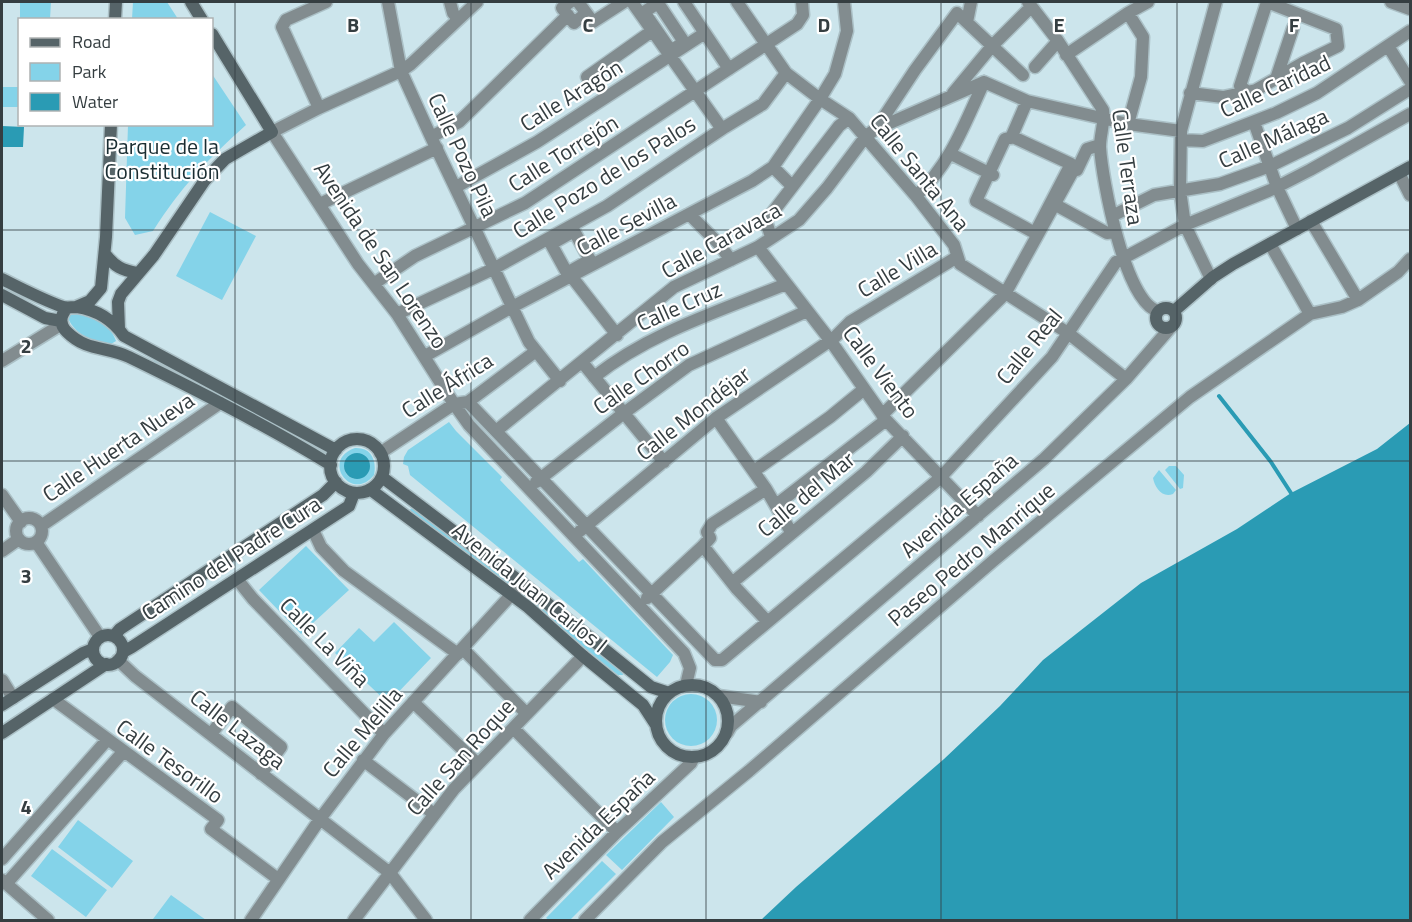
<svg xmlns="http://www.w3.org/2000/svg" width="1412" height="922" font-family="'Titillium Web',sans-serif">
	<rect width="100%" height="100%" fill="#cce5ec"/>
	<path fill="#84d3e9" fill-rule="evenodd" d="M20 2H51L50 19H20Z
		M133 2H167L178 19H132Z
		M212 74 246 125C207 160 181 187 153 231L135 235 125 218 128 125 212 124Z
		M2 87H19V107H2Z
		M210 212 256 236 222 300 176 276Z
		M78 314C95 319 110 323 116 341L111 344C94 342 75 335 68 318L70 315Z
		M154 360 160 362 296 435 294 437 153 363Z
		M449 422 456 431 502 477 500 480 579 562 583 559 673 655 670 662 657 677 410 475 408 466 403 464 404 457 408 450Z
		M355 448C371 447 377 460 374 475 352 503 320 460 355 448ZM369 462V471L356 479C348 478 344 473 344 465Z
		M1169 466H1176L1184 475 1183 488 1180 489 1165 470Z
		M1159 470 1176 490 1173 494C1162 498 1155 488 1153 478Z
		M414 508 513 583 509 587 412 513 410 509Z
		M306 546 349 590 301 634 259 590Z
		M538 605 622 671 623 675H618L541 613 536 607Z
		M394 622 431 658 388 703 335 653 359 628 374 642Z
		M665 720a26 26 0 1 1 52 0a26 26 0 1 1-52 0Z
		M661 802 674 817 622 870 606 855Z
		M78 820 133 861 112 888 58 847Z
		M52 849 107 890 86 917 31 876Z
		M602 861 616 874 570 920H549L546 918Z
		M171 895 206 920H156L153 919Z"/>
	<path fill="#2a9bb4" d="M2 126 24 127 23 147H2Z
		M1410 423V920H761L796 887 944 759 1000 706 1043 660 1141 583 1237 529 1291 493 1377 449Z
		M344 466a13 13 0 1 1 26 0a13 13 0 1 1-26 0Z"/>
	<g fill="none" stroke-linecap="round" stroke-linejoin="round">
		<path stroke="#2a9bb4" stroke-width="4" d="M1219 396 1271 462 1291 493"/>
		<g stroke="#abc0c6" stroke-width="15">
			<path id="street" d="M388 2 401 71 431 137 529 342 560 381
				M450 2 453 13 458 19
				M477 2 411 64 401 71 319 108 272 132 358 264 397 314 454 404 469 425 684 653 690 668 686 685
				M570 2 562 8 574 23 586 13
				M578 2 593 22 624 2
				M632 2 722 129
				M684 2 729 69
				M737 2 786 73 820 99 849 118 916 196 954 245 960 264 1068 333 1126 379
				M1028 2 1058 41 1103 110C1105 123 1100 134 1100 147 1102 179 1125 303 1158 311
				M1391 2 1410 9
				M658 3 684 42 671 51 644 12Z
				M967 22 971 2
				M1388 46 1410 81
				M1066 55 1128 13 1148 2
				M1035 67 1058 41
				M587 77 652 31
				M1276 79 1293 28
				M984 82 1027 101 1128 124 1181 131
				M1248 92 1240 86 1267 2
				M953 93 992 46 1031 7
				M1190 93 1223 97 1256 90 1303 63 1338 46 1336 29 1267 2
				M319 108 282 27 286 20 326 2
				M1254 122 1277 187 1297 229
				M1128 124 1141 77 1143 37 1128 13
				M876 129 915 70 957 13 1023 75
				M431 137 459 122 568 15
				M1013 137 1071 164 1035 233 976 201 1005 139Z
				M1011 138 1027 101
				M1181 140 1203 141 1276 113 1317 93 1410 31
				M951 154 993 175
				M773 167 792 186
				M1399 173 1410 195
				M456 187 537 142 705 33
				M916 196C950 165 965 123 984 82
				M320 204 437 148
				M1054 204 1107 233 1115 232
				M689 214 718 243 731 260
				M1112 216 1154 195 1220 184 1270 166 1348 128 1410 89
				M1311 221 1358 300
				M574 231 590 260 567 273 551 244Z
				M771 237 766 221 839 126 849 118
				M1270 244 1310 314
				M758 247 830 340 886 420 978 516
				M568 272 617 335
				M1211 279 1185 225 1180 190 1181 131 1216 2
				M375 283 415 256 525 203 797 24 803 15 802 2
				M397 314 493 269 607 206 725 127 763 104 786 73
				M425 356 512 307 752 181 773 167 820 99 835 74 847 31 844 2
				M2 361 62 324
				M582 362 664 462
				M594 377C651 332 720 311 786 284
				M468 402 715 660H722L940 478 1052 357 1116 262 1185 225 1273 189 1310 170 1410 114
				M882 415 1005 294 1074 169 1077 170 1087 149 1100 145
				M716 418 766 489 791 532
				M496 431 674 287 758 247 799 220 827 188 866 136 876 129 984 82
				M380 453 454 404 468 402 536 351
				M754 471 830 417 863 390
				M536 482 624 413 689 365 807 311
				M2 495 21 522
				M776 505 886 420
				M16 531a13 13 0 1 1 26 0a13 13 0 1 1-26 0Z
				M41 526 220 403
				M313 530 321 547 344 571 458 654
				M580 531 716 418 834 338 850 322 957 257
				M36 542 100 637
				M703 546 737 589 767 621
				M2 551 19 539
				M237 579 253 599 384 734
				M733 582 866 472 903 436
				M647 598 703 546 710 538 707 532 712 524 766 489
				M463 649 527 714
				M118 660 135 676 390 873 426 920
				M2 680 13 698
				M719 696 761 702
				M53 699 218 820 211 829 278 879
				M413 702 478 764
				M514 729 617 832
				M727 733 731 726 1044 459 1126 379 1171 327
				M211 734 232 707 281 747 261 774
				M363 760 434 814
				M2 859 107 740
				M2 880 48 920
				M6 884 123 752
				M251 920 320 819 384 734 522 583
				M354 920 454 789 583 656
				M530 920 617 832 691 763 694 757
				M585 920 662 842 749 771 993 561 1190 397 1310 314 1342 307 1358 300 1398 272 1410 259"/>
		</g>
		<g stroke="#abc0c6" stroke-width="15">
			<path id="secondary" d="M191 2 202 20
				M115 20 116 2
				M105 254C115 267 122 270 137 273
				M2 279C22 289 41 299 63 307 68 308 71 307 77 307 97 310 113 320 124 336L336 450
				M2 295 45 318 61 321
				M76 307 90 301 101 288 106 237 111 124
				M1156 318a10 10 0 1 1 20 0a10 10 0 1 1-20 0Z
				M67 308C60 316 59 324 67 332 87 352 107 346 129 357 197 390 266 425 331 465
				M1174 311 1213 277 1233 264 1410 167
				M119 329 118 302 121 294 154 255 205 180 225 159 272 132 212 34
				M330 466a27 27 0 1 1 54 0a27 27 0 1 1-54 0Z
				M382 477 522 583 651 687 669 693
				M371 490 528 607 583 656 643 705 656 725
				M93 650a15 15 0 1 1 30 0a15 15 0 1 1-30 0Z
				M114 636 120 629 323 495 336 482
				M123 652 132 647 349 506 354 493
				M656 721a36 36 0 1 1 72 0a36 36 0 1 1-72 0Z
				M2 705 83 653 93 649
				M2 733 106 664"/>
		</g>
		<use href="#street" stroke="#828c8f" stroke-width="12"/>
		<use href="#secondary" stroke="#566468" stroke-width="12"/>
	</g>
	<path fill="none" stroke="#353e41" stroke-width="1.5" stroke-opacity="0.55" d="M235 2V920M471 2V920M706 2V920M941 2V920M1177 2V920M2 230H1410M2 461H1410M2 692H1410"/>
	<g text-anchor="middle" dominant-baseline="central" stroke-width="4.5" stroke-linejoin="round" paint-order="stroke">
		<g font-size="22" fill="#353e41" stroke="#fff">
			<text transform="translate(1275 86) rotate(-25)">Calle Caridad</text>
			<text transform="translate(571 95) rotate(-32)">Calle Aragón</text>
			<text transform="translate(1273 138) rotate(-24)">Calle Málaga</text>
			<text transform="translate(563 153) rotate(-32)">Calle Torrejón</text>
			<text transform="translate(463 155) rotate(65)">Calle Pozo Pila</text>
			<text transform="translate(1128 167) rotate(82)">Calle Terraza</text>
			<text transform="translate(920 172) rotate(51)">Calle Santa Ana</text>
			<text transform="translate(604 177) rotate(-32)">Calle Pozo de los Palos</text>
			<text transform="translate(626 224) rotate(-28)">Calle Sevilla</text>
			<text transform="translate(721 240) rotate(-29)">Calle Caravaca</text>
			<text transform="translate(381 255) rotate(56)">Avenida de San Lorenzo</text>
			<text transform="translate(897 269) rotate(-31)">Calle Villa</text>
			<text transform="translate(679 306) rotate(-24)">Calle Cruz</text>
			<text transform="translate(1029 346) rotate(-51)">Calle Real</text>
			<text transform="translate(881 372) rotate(53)">Calle Viento</text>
			<text transform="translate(641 377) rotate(-35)">Calle Chorro</text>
			<text transform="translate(447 385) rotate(-32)">Calle África</text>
			<text transform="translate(693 413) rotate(-38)">Calle Mondéjar</text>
			<text transform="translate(118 447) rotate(-34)">Calle Huerta Nueva</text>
			<text transform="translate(806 494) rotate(-40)">Calle del Mar</text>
			<text transform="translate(959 505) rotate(-41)">Avenida España</text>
			<text transform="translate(971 554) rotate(-40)">Paseo Pedro Manrique</text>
			<text transform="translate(231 558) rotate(-33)">Camino del Padre Cura</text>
			<text transform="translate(530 587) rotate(39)">Avenida Juan Carlos I</text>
			<text transform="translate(325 642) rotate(45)">Calle La Viña</text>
			<text transform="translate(238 729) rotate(38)">Calle Lazaga</text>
			<text transform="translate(362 732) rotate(-50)">Calle Melilla</text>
			<text transform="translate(460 757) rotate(-48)">Calle San Roque</text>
			<text transform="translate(170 761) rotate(36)">Calle Tesorillo</text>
			<text transform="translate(598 824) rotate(-44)">Avenida España</text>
		</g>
		<g font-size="22" fill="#1a2d32" stroke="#fff">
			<text x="162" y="146">Parque de la<tspan x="162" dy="25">Constitución</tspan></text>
		</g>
	</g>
	<g font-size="20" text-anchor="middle" font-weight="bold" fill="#353e41" stroke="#fff" stroke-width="4.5" stroke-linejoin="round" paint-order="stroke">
		<text x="353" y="32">B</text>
		<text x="588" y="32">C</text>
		<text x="824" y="32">D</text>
		<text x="1059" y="32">E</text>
		<text x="1294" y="32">F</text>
		<text x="26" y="353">2</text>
		<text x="26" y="583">3</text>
		<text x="26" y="814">4</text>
	</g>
	<rect width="1412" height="922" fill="none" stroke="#353e41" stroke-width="6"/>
	<rect x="18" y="18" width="195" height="108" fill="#ffffff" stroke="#aeb2b3" stroke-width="1.5"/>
	<rect x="30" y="38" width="30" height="9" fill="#566468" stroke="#aeb2b3" stroke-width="1.5"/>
	<text x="72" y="48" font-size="18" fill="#353e41">Road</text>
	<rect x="30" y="63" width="30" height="18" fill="#84d3e9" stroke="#aeb2b3" stroke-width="1.5"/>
	<text x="72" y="78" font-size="18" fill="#353e41">Park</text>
	<rect x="30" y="93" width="30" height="18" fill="#2a9bb4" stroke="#aeb2b3" stroke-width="1.5"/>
	<text x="72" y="108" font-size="18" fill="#353e41">Water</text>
</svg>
